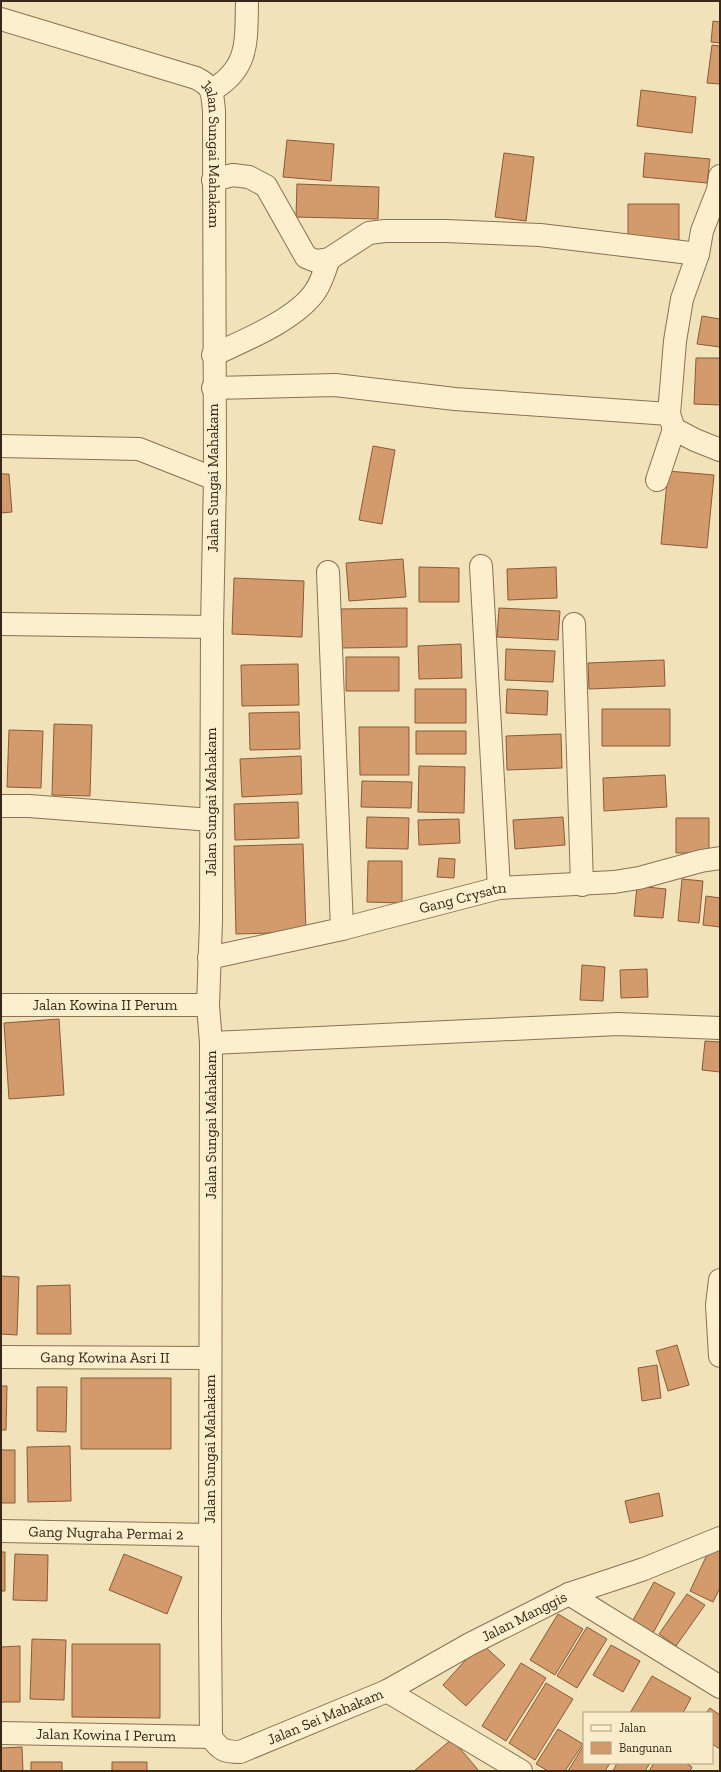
<svg xmlns="http://www.w3.org/2000/svg" width="721" height="1772" font-family="'Zilla Slab',serif">
	<rect width="100%" height="100%" fill="#f1e2ba"/>
	<path fill="#d39a6c" stroke="#8b5a37" d="M713 21 720 22V43L711 42Z
		M712 45 720 46V84L707 83Z
		M641 90 696 97 692 133 637 126Z
		M287 140 334 144 331 181 283 177Z
		M504 153 534 157 526 221 495 217Z
		M645 153 710 159 707 183 643 177Z
		M297 184 379 187 378 219 296 217Z
		M628 204H679V240H628Z
		M702 316 720 319V347L697 344Z
		M696 358H720V405L694 404Z
		M373 446 395 450 382 524 359 520Z
		M668 471 714 475 707 548 661 544Z
		M1 474H9L12 512 1 513Z
		M403 559 406 597 349 601 346 563Z
		M419 567 459 568V602H419Z
		M556 567 557 598 508 600 507 569Z
		M234 578 304 581 302 637 232 634Z
		M407 608V647L342 648 341 609Z
		M499 608 560 611 558 640 497 637Z
		M461 644 462 678 419 679 418 646Z
		M506 649 555 651 553 682 505 680Z
		M346 657H399V691H346Z
		M664 660 665 686 589 689 588 663Z
		M298 664 299 705 242 706 241 665Z
		M415 689H466V723H415Z
		M507 689 548 691 547 715 506 713Z
		M602 709H670V746H602Z
		M299 712 300 749 250 750 249 713Z
		M54 724 92 725 90 796 52 795Z
		M359 727H409V775H360Z
		M9 730 43 731 41 788 7 787Z
		M416 731H466V754H416Z
		M561 734 562 768 507 770 506 736Z
		M301 756 302 794 242 797 240 759Z
		M419 766 465 767 464 813 418 812Z
		M665 775 667 807 604 811 603 778Z
		M362 781 412 782 411 808 361 807Z
		M298 802 299 838 235 840 234 804Z
		M367 817 409 818 408 849 366 848Z
		M563 817 565 845 515 849 513 820Z
		M676 818H709V853H676Z
		M459 819 460 843 419 845 418 820Z
		M303 844 306 932 236 934 234 846Z
		M439 858 455 859 454 878 437 877Z
		M368 861H402V903L367 902Z
		M682 879 703 881 699 923 678 921Z
		M637 886 666 889 663 918 634 916Z
		M706 896 720 898V927L703 925Z
		M582 965 605 967 603 1001 580 1000Z
		M647 969 648 997 621 998 620 970Z
		M59 1019 64 1095 9 1099 4 1023Z
		M705 1041 720 1042V1072L702 1070Z
		M1 1276 19 1277 17 1335 1 1334Z
		M70 1285 71 1334H37V1286Z
		M677 1345 689 1385 668 1391 656 1351Z
		M657 1365 661 1398 642 1401 638 1368Z
		M81 1378H171V1449H81Z
		M1 1386H7L6 1430H1Z
		M37 1387H67L66 1432 37 1431Z
		M70 1446 71 1501 28 1502 27 1447Z
		M1 1450H15V1503H1Z
		M659 1493 663 1516 630 1523 625 1501Z
		M713 1542 720 1545V1588L713 1602 690 1591Z
		M1 1552H5V1591H1Z
		M15 1554 48 1555 47 1601 13 1600Z
		M124 1554 182 1577 167 1614 109 1590Z
		M654 1582 675 1593 653 1633 632 1622Z
		M687 1594 705 1605 676 1646 659 1634Z
		M558 1614 583 1629 555 1675 530 1660Z
		M587 1627 607 1639 577 1688 557 1676Z
		M32 1639 66 1640 64 1700 30 1699Z
		M481 1643 505 1665 466 1706 443 1685Z
		M72 1644H160V1718L72 1717Z
		M611 1645 640 1661 623 1692 593 1675Z
		M20 1646V1702H1V1647Z
		M521 1663 546 1678 506 1741 482 1726Z
		M652 1676 691 1698 683 1713H630Z
		M546 1683 573 1699 535 1760 509 1743Z
		M710 1708 720 1715V1749L712 1744V1713H706Z
		M558 1729 583 1744 565 1771H548L536 1764Z
		M452 1739 479 1771H414Z
		M584 1745V1763H610L605 1771H568Z
		M22 1747 23 1771H1V1748Z
		M31 1762H62V1771H31Z
		M112 1762H147V1771H112Z
		M617 1763H650L645 1771H613Z
		M654 1763H686L692 1767 690 1771H649Z"/>
	<g fill="none" stroke-linecap="round" stroke-linejoin="round">
		<g stroke="#897153" stroke-width="24">
			<g id="minor">
				<path id="s1" d="M1 19 196 78C214 87 212 93 214 111L215 479 212 627 211 921 208 1005 211 1043 210 1622 211 1737"/>
				<path d="M212 90C250 68 246 40 247 1"/>
				<path d="M720 176 718 190 702 231 698 254 682 299 675 341 669 414 674 429 695 440 720 450"/>
				<path d="M213 180 233 175 249 177 266 186 306 257 316 261 329 259 369 233 385 231H446L540 235 698 254"/>
				<path d="M213 355C243 341 298 319 316 290 322 281 325 269 329 259"/>
				<path d="M213 388 335 385 455 399 669 414"/>
				<path d="M1 446 139 449 215 479"/>
				<path d="M657 480 674 429"/>
				<path d="M481 566 499 888"/>
				<path d="M328 572 342 929"/>
				<path d="M1 624 212 627"/>
				<path d="M574 624 582 885"/>
				<path d="M1 806H29L211 820"/>
				<path id="s2" d="M209 958 342 929 499 888 614 882 639 878 701 861 720 858"/>
				<path id="s3" d="M1 1005H208"/>
				<path d="M211 1043 618 1024 720 1028"/>
				<path d="M720 1280 717 1305 720 1356"/>
				<path id="s4" d="M1 1357 210 1358"/>
				<path id="s5" d="M1 1531 210 1535"/>
				<path d="M569 1594 644 1569 720 1538"/>
				<path d="M387 1691 521 1771"/>
				<path id="s6" d="M1 1733 211 1737"/>
				<path id="s7" d="M211 1737C220 1750 224 1752 240 1752L387 1691 470 1644 569 1594 720 1687"/>
			</g>
		</g>
		<use href="#minor" stroke="#fcefcd" stroke-width="22"/>
	</g>
	<g text-anchor="middle" dominant-baseline="central" stroke-width="3.5" stroke-linejoin="round" paint-order="stroke">
		<g font-size="15" fill="#372819" stroke="#f8ecca">
			<text stroke="none"><textPath href="#s1" startOffset="287">Jalan Sungai Mahakam</textPath></text>
			<text transform="translate(213 478) rotate(-90)">Jalan Sungai Mahakam</text>
			<text transform="translate(211 802) rotate(-90)">Jalan Sungai Mahakam</text>
			<text stroke="none"><textPath href="#s2" startOffset="261">Gang Crysatn</textPath></text>
			<text stroke="none"><textPath href="#s3" startOffset="104">Jalan Kowina II Perum</textPath></text>
			<text transform="translate(211 1125) rotate(-90)">Jalan Sungai Mahakam</text>
			<text stroke="none"><textPath href="#s4" startOffset="104">Gang Kowina Asri II</textPath></text>
			<text transform="translate(210 1449) rotate(-90)">Jalan Sungai Mahakam</text>
			<text stroke="none"><textPath href="#s5" startOffset="105">Gang Nugraha Permai 2</textPath></text>
			<text stroke="none"><textPath href="#s7" startOffset="350">Jalan Manggis</textPath></text>
			<text stroke="none"><textPath href="#s7" startOffset="127">Jalan Sei Mahakam</textPath></text>
			<text stroke="none"><textPath href="#s6" startOffset="105">Jalan Kowina I Perum</textPath></text>
		</g>
	</g>
	<rect width="721" height="1772" fill="none" stroke="#372819" stroke-width="4"/>
	<rect x="583" y="1712" width="130" height="52" fill="#f8ecca" stroke="#ab9e83"/>
	<rect x="591" y="1725" width="20" height="6" fill="#fcefcd" stroke="#ab9e83"/>
	<text x="619" y="1732" font-size="12" fill="#372819">Jalan</text>
	<rect x="591" y="1742" width="20" height="12" fill="#d39a6c" stroke="#ab9e83"/>
	<text x="619" y="1752" font-size="12" fill="#372819">Bangunan</text>
</svg>
